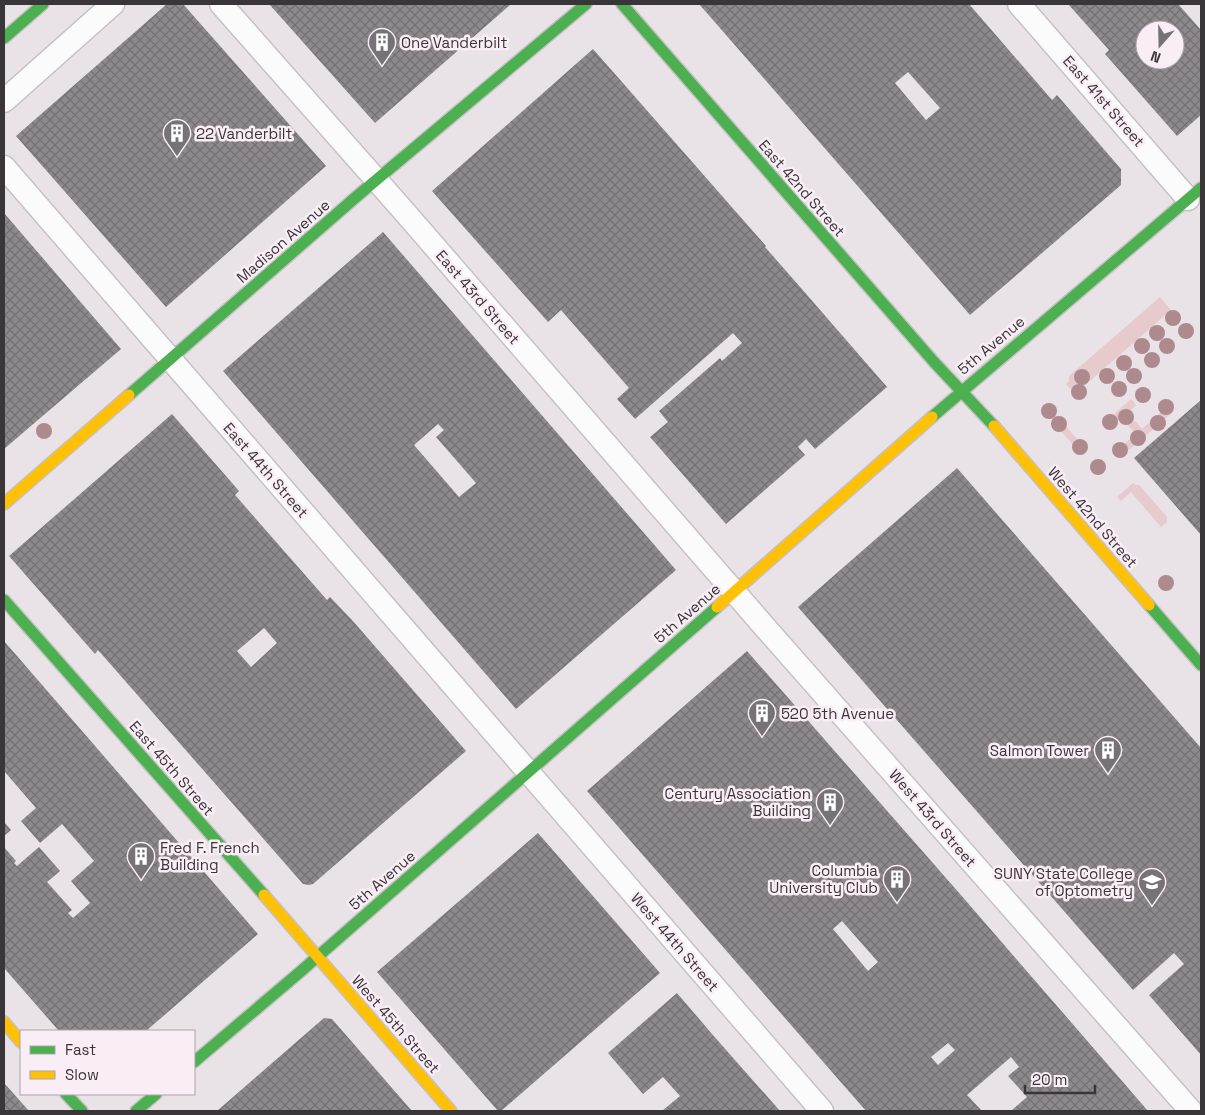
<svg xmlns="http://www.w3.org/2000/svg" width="1205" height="1115" font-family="'Space Grotesk',sans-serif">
	<defs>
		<pattern id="building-cross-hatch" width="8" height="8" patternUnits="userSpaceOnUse" patternTransform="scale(1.25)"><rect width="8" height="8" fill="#8e898c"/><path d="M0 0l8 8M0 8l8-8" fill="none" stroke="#757173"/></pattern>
	</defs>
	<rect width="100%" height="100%" fill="#e9e3e8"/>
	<path fill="#e6cacd" d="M1160 297 1171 310 1084 386 1083 390 1086 394 1080 399 1066 384 1069 381V376Z
		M1131 399 1136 405 1128 413 1142 429 1163 410 1158 404 1164 399 1174 411 1129 450 1124 444 1136 434 1121 418 1110 427 1105 422Z
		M1049 407 1084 447 1079 452 1044 411Z
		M1133 483 1136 485H1139L1167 517V522L1161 527 1131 492 1121 501 1117 497Z"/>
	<path fill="url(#building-cross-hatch)" fill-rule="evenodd" d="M167 4H183L326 166 166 307 16 136Z
		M269 4H511L375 123Z
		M699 4H969L1052 100 1057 95 1121 169V185L970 315ZM908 72 940 108 926 120 895 83Z
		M1068 4H1178L1201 30V115L1177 136 1105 54 1109 50ZM1145 30H1175V60H1145Z
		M593 49 766 246 765 247 794 280 887 387 815 449 806 439 798 447 805 455 726 524 650 437 668 422 659 411 720 358 722 361 742 343 733 333 635 419 617 399 629 388 561 310 548 322 432 191Z
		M4 213 121 349 4 449Z
		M383 232 676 570 516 709 223 371ZM438 424 444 430 436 437 476 483 459 497 414 445Z
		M1201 400V535L1134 458Z
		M172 414 239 491 235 495 327 600 330 597 352 620 466 751 313 884 309 885 303 884 98 650 95 654 9 556ZM264 628 277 643 251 667 237 651Z
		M957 468 1201 748V1055L1149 995 1184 964 1174 953 1133 990 798 607Z
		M4 641 258 934 146 1031H59L4 968V847L16 861 14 863 17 866 39 847 60 871 47 882 72 910 68 913 73 918 90 903 71 881 94 861 62 824 40 843 21 821 36 808 4 771Z
		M747 651 960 894 1148 1111H1013L1012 1110 1027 1097 1008 1076 1019 1067 1011 1057 967 1095 982 1111H866L587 791ZM842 921 878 962 868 971 833 929ZM948 1043 955 1050 938 1065 931 1057Z
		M4 822 11 830 4 836Z
		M538 833 660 973 501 1111H498L377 972Z
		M677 993 712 1034 780 1111H662L680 1096 663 1077 643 1094 608 1053Z
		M324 1018 332 1019 412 1111H217Z
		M4 1083 29 1111H4Z"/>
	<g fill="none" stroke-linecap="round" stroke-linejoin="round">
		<g stroke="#c5c1c4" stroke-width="25">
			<path id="street" d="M221 4 402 209 763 625 1191 1111
				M1019 4 1188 199
				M4 101 113 4
				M4 167 822 1111"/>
		</g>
		<g stroke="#c5c1c4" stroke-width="14">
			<path id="fast" d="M622 4 934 362 994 426
				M4 38 43 4
				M129 395 356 197 586 4
				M932 417 1201 188
				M4 600 264 895
				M1149 605 1201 665
				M194 1062 300 972 717 607
				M66 1094 82 1111
				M136 1111 156 1094"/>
		</g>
		<g stroke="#c5c1c4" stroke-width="14">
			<path id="slow" d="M994 426 1149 605
				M4 504 129 395
				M717 607 932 417
				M264 895 451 1111
				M4 1022 21 1042"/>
		</g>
		<use href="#street" stroke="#fcfbfc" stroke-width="22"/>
		<use href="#fast" stroke="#4caf50" stroke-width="11"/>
		<use href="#slow" stroke="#ffc107" stroke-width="11"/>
	</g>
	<g fill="#ae8a8f">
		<circle cx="1173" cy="318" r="8"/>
		<circle cx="1186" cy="331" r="8"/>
		<circle cx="1157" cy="333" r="8"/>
		<circle cx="1142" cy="346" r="8"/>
		<circle cx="1167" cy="346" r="8"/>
		<circle cx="1152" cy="360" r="8"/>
		<circle cx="1124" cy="363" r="8"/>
		<circle cx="1107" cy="376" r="8"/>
		<circle cx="1134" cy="376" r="8"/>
		<circle cx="1082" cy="377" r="8"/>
		<circle cx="1119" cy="389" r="8"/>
		<circle cx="1079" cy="392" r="8"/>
		<circle cx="1143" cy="395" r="8"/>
		<circle cx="1166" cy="407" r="8"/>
		<circle cx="1049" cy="411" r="8"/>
		<circle cx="1126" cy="417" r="8"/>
		<circle cx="1110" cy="422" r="8"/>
		<circle cx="1158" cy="423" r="8"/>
		<circle cx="1059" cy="424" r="8"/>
		<circle cx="44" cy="431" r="8"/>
		<circle cx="1138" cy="438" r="8"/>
		<circle cx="1080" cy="447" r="8"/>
		<circle cx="1120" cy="450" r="8"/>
		<circle cx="1098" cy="467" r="8"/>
		<circle cx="1166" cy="583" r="8"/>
	</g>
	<defs>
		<g id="building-pin" transform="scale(1.4375)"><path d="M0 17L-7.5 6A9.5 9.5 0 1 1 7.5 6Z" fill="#777276" stroke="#f9edf6"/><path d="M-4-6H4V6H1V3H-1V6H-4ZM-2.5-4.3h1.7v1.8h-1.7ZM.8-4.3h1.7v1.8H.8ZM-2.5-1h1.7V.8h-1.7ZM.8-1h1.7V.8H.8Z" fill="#fff"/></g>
		<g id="university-pin" transform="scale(1.4375)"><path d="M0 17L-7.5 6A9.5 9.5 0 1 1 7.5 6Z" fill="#777276" stroke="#f9edf6"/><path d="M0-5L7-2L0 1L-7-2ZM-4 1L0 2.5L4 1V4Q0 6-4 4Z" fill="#fff"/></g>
	</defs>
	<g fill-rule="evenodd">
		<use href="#building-pin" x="382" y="42"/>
		<use href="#building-pin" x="177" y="133"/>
		<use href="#building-pin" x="762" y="713"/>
		<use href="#building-pin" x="1108" y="750"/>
		<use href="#building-pin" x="830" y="802"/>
		<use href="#building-pin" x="141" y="856"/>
		<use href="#building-pin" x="897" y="879"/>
		<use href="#university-pin" x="1152" y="882"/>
	</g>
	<g text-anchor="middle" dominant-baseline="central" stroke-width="5" stroke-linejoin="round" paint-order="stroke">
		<g font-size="15" fill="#3a3539" stroke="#f9edf6" text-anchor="start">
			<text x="401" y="42">One Vanderbilt</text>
			<text x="196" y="133">22 Vanderbilt</text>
			<text x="781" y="713">520 5th Avenue</text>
			<text x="1089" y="750" text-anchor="end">Salmon Tower</text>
			<text x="811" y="793" text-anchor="end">Century Association<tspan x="811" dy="17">Building</tspan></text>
			<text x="160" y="847">Fred F. French<tspan x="160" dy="17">Building</tspan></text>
			<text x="878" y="870" text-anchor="end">Columbia<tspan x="878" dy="17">University Club</tspan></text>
			<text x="1133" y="873" text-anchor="end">SUNY State College<tspan x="1133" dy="17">of Optometry</tspan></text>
		</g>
		<g font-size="15" fill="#3a3539" stroke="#f9edf6">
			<text transform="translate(1104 101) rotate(49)">East 41st Street</text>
			<text transform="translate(802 188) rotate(49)">East 42nd Street</text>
			<text transform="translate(283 241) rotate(-41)">Madison Avenue</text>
			<text transform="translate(478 297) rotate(49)">East 43rd Street</text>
			<text transform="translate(991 345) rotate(-40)">5th Avenue</text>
			<text transform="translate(266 470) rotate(49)">East 44th Street</text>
			<text transform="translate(1093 517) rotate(49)">West 42nd Street</text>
			<text transform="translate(687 613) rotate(-41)">5th Avenue</text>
			<text transform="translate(172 768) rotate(49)">East 45th Street</text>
			<text transform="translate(933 818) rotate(49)">West 43rd Street</text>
			<text transform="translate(382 880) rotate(-41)">5th Avenue</text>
			<text transform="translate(675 942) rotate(49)">West 44th Street</text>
			<text transform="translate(396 1024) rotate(49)">West 45th Street</text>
		</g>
	</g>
	<rect width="1205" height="1115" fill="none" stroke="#3a3539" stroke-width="10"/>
	<rect x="20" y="1030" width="175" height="65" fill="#f9edf6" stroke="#ada3aa"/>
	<rect x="30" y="1046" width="25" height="8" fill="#4caf50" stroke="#ada3aa"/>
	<text x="65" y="1055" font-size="15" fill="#3a3539">Fast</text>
	<rect x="30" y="1071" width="25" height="8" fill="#ffc107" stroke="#ada3aa"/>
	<text x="65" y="1080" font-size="15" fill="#3a3539">Slow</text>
	<g transform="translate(1160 45) rotate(200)"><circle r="24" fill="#f9edf6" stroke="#ada3aa"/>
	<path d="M0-4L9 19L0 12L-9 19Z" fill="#777276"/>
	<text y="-8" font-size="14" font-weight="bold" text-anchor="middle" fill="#3a3539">N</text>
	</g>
	<path d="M1025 1085v8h70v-8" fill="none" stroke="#3a3539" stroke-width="2.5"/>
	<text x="1032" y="1085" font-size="15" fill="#3a3539" stroke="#f9edf6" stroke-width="4" paint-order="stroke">20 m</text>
</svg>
